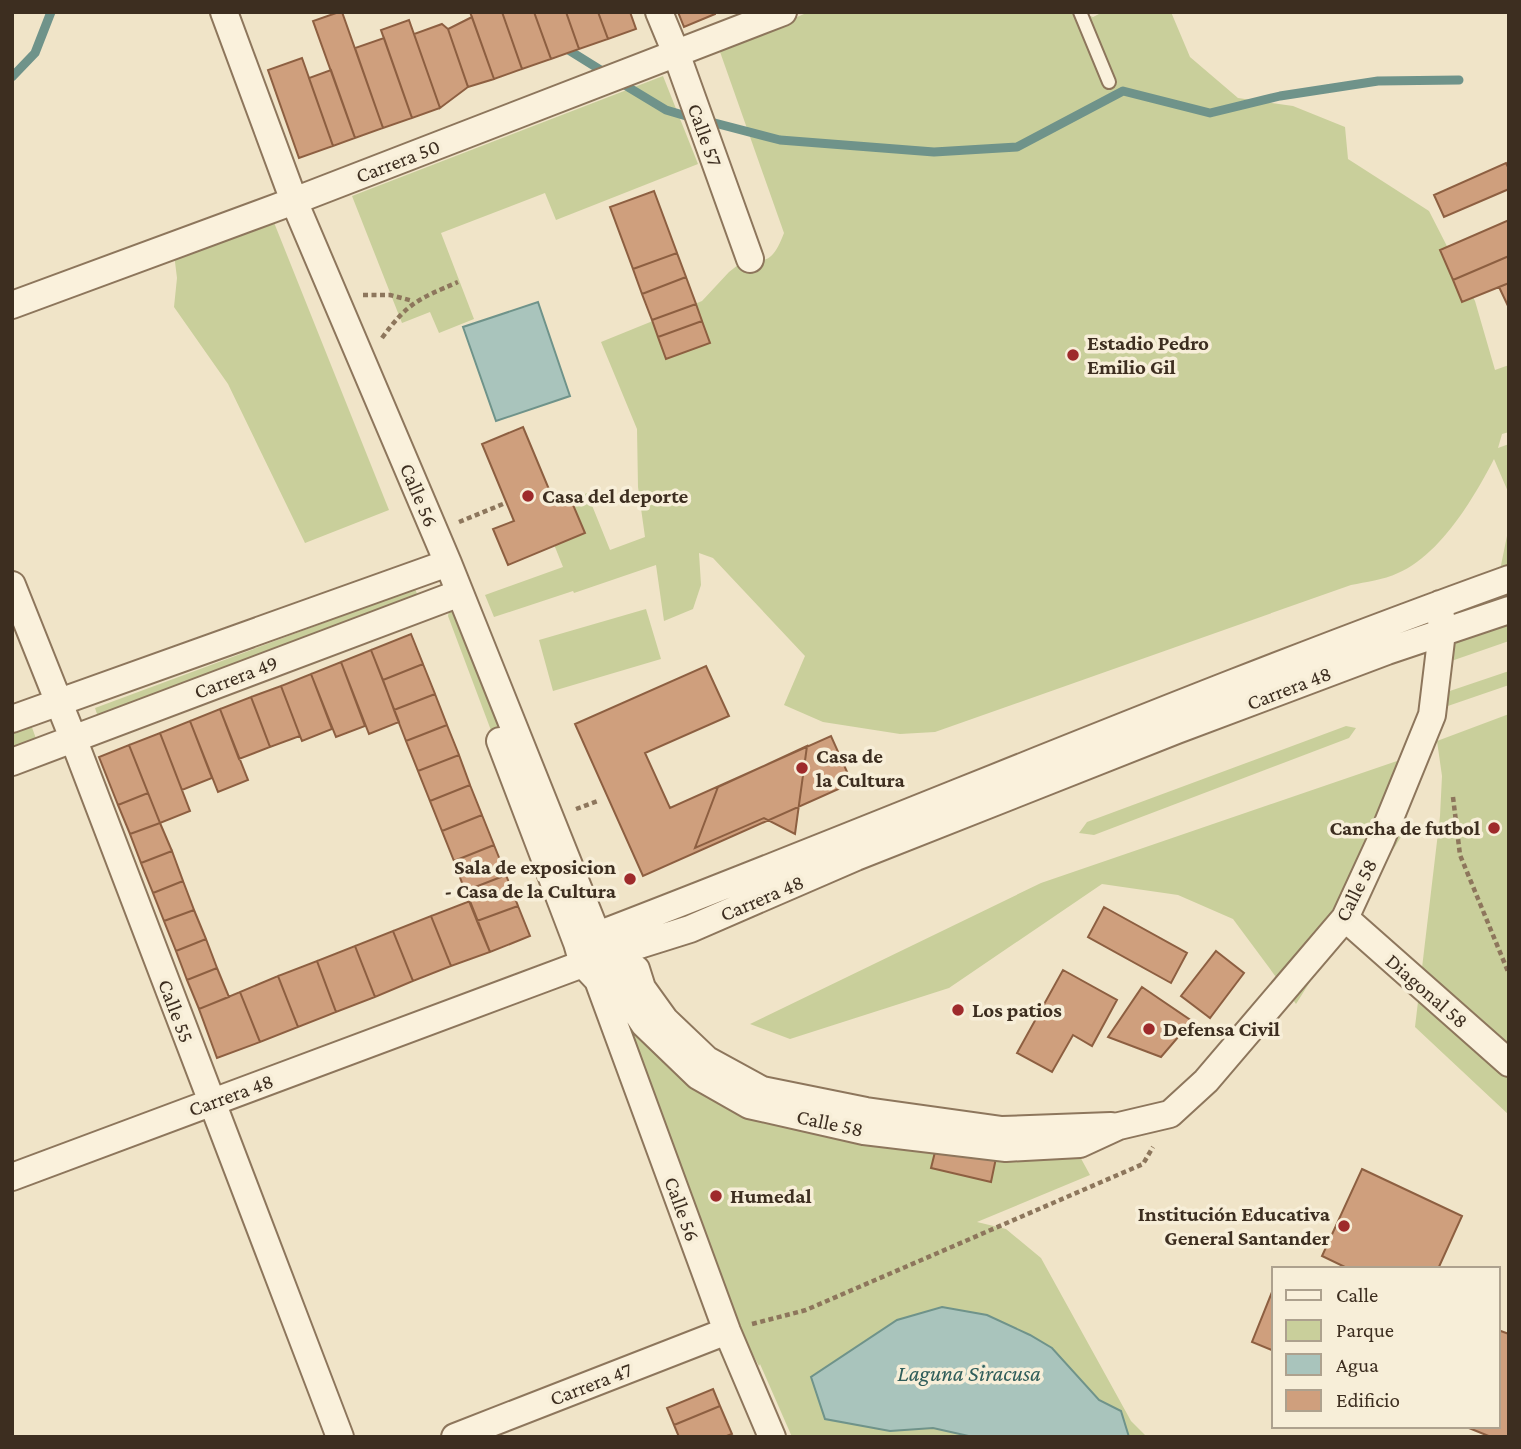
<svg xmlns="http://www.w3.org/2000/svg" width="1521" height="1449" font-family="'Crimson Pro',serif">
	<rect width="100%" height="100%" fill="#f0e4c8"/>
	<path fill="#c9cf9b" d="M809 12H1080L1093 17 1103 12H1171L1190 57 1238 98 1293 106 1345 127 1348 159 1429 211 1475 301 1495 370 1509 365V432L1502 434 1498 448 1509 444V494L1494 459C1474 498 1440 555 1398 573 1383 580 1366 582 1351 585L935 732 900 734 823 722 784 705 805 656 713 558 699 553 701 585 693 609 664 621 656 565 574 593 573 591 494 617 485 595 563 567 541 512 587 493 610 550 645 537 638 487 637 429 601 342 702 301 729 272 747 258C770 266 776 253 784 233L719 49Z
		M663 76 698 164 556 220 545 193 441 233 474 319 439 333 430 312 402 323 352 196Z
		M271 215 389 510 305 543 228 384 174 307 177 278 174 254Z
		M1509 526V641L1434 667 1498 580Z
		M415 589 421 603 100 723 95 708Z
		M450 606 461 612 559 866 545 874 448 616Z
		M646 609 661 659 553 691 539 640Z
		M1509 671V685L1442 708 1435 696Z
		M1509 714V1115L1415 1027 1440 816 1442 776 1437 741Z
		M30 722 38 744 12 754V729Z
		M1346 726 1356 728 1349 738 1094 835 1079 833 1087 822Z
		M1397 761 1403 769 1401 837 1296 1004 1233 919 1178 895 1102 884 949 988 790 1039 750 1024 1041 883Z
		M604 983 696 1075 1072 1142 1090 1175 977 1222 1006 1229 1041 1258 1131 1421 1147 1437H1129L1121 1411 1099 1400 1052 1348 1030 1335 890 1430 933 1428 973 1437H792L760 1364 759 1366 729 1310Z"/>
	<path fill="#a9c4bc" stroke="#6f938a" stroke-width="2" d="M538 302 570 396 496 421 463 327Z
		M942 1307 987 1315 1030 1335 1052 1348 1099 1400 1121 1411 1129 1437H973L933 1428 890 1431 825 1419 811 1377 897 1320Z"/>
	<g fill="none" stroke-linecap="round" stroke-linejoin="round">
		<path stroke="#6f938a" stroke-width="9" d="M562 46 607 74
			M12 77 35 53 51 12
			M618 81 666 110 693 118
			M707 121 780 140 934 152 1017 147 1123 91 1210 113 1280 96 1378 81 1459 80"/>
	</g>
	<path fill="#cf9f7d" stroke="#8d5f41" stroke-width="2" d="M339 12H342L383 128 355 138 313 21Z
		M470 12H502L522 69 494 79Z
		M502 12H534L551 59 522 69Z
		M534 12H566L579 49 551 59Z
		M566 12H598L608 39 579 49Z
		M598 12H630L636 29 608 39Z
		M678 12H715V14L684 27Z
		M472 17 494 79 468 87 448 29Z
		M409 20 440 108 412 118 381 30Z
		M442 24 448 29 468 87 440 108 414 34Z
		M384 38 412 118 383 128 355 48Z
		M302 58 333 146 299 158 268 70Z
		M331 70 355 138 333 146 309 78Z
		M1506 163 1509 169V189L1444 217 1434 195Z
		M654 191 677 253 633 269 610 207Z
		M1509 220V256L1453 280 1440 250Z
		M677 253 686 277 642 294 633 269Z
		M1509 256V283L1462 302 1453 280Z
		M686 277 696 304 652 320 642 294Z
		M1509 283V308L1499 287Z
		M696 304 702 321 658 337 652 320Z
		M702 321 710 343 666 359 658 337Z
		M523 427 553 499 568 493 585 533 508 565 493 529 514 521 482 444Z
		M411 634 423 664 383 680 371 650Z
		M371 650 399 722 369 734 341 662Z
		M341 662 365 726 336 737 311 674Z
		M423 664 435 694 394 710 383 680Z
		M706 666 729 716 645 753 670 808 831 736 852 783 643 876 575 724Z
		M311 674 332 729 302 741 281 686Z
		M281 686 300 736 270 747 251 697Z
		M435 694 447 725 406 741 394 710Z
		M251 697 270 747 239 759 220 709Z
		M220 709 248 780 218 792 190 721Z
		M190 721 212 778 182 790 160 733Z
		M447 725 459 755 418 771 406 741Z
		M160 733 190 811 160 823 129 745Z
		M129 745 148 793 118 805 99 757Z
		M807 746 795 834 764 818 695 848 718 787Z
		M459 755 470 785 430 801 418 771Z
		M470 785 482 815 442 831 430 801Z
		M148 793 160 823 130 834 118 805Z
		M482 815 494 845 454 861 442 831Z
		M160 823 172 851 141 863 130 834Z
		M494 845 506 875 465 891 454 861Z
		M172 851 183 881 153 893 141 863Z
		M506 875 518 906 477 921 465 891Z
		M183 881 194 910 164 921 153 893Z
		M470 901 490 952 451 966 431 916Z
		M518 906 530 936 490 952 477 921Z
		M1104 907 1187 953 1171 983 1088 937Z
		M194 910 206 939 176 951 164 921Z
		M431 916 451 966 413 981 393 931Z
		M393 931 413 981 375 997 355 946Z
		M206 939 217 968 187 980 176 951Z
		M355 946 375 997 336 1012 317 961Z
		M1216 951 1244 973 1210 1018 1181 996Z
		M317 961 336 1012 298 1027 278 976Z
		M217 968 229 997 199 1009 187 980Z
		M1063 970 1117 1000 1092 1046 1073 1035 1052 1072 1017 1053Z
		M278 976 298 1027 260 1042 240 992Z
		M1142 987 1192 1021 1161 1057 1108 1037Z
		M240 992 260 1042 217 1058 199 1009Z
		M937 1144 996 1158 991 1182 931 1168Z
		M1362 1169 1462 1216 1438 1269H1349L1322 1256Z
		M1274 1287V1351L1252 1342Z
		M1498 1330 1509 1334V1437H1491L1464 1426H1498Z
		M713 1389 720 1406 674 1425 667 1408Z
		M720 1406 732 1434 724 1437H679L674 1425Z"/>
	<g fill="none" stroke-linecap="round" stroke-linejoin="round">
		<g stroke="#8d765c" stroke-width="16">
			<path id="lane" d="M1080 12 1109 82"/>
		</g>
		<g stroke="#8d765c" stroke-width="30">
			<path id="street" d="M224 12 294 201 448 563 597 935 604 956 598 980
				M659 12 676 53 750 259
				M12 305 294 201 783 12
				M12 585 73 738 340 1437
				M12 719 448 563
				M500 741 577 943 583 964 598 980 727 1331 772 1437
				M12 762 460 593
				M1345 918 1509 1063
				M577 943C889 824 1195 692 1509 579
				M615 953 625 995 644 1024 698 1076 749 1105 864 1131 1006 1148 1080 1144 1119 1126 1170 1114 1206 1081 1345 918 1381 840 1432 715 1442 632 1440 604
				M636 969 642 988 665 1020 707 1060 762 1090 866 1111 1002 1130 1111 1126
				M12 1177 604 956 690 929 856 857 1177 730 1387 651 1509 610
				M455 1437 727 1331"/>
		</g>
		<path stroke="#8d765c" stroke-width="4.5" stroke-dasharray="5 3.5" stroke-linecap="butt" d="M363 295H390L413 301
			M382 338C408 302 419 299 458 282
			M459 522 503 504
			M1453 797 1460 855 1509 974
			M576 809 598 801
			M752 1324 806 1310 1143 1164 1153 1147"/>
		<use href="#lane" stroke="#faf1dc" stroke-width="12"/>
		<use href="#street" stroke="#faf1dc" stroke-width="26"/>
	</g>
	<g fill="#9e2a2b" stroke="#f7eed8" stroke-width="2.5">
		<circle cx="1073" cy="355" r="7"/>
		<circle cx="528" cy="496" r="7"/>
		<circle cx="802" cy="768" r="7"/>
		<circle cx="1494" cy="828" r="7"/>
		<circle cx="630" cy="879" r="7"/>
		<circle cx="958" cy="1010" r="7"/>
		<circle cx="1149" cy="1029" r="7"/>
		<circle cx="716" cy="1196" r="7"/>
		<circle cx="1344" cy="1226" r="7"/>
	</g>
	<g text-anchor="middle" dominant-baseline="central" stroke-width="7" stroke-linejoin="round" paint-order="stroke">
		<g font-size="21" fill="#3d2e20" stroke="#f7eed8">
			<text transform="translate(705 135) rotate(70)">Calle 57</text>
			<text transform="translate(398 161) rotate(-21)">Carrera 50</text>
			<text transform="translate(419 495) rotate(67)">Calle 56</text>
			<text transform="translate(236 677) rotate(-21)">Carrera 49</text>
			<text transform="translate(1289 688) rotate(-21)">Carrera 48</text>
			<text transform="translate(1356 890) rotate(-63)">Calle 58</text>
			<text transform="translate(762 898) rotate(-23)">Carrera 48</text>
			<text transform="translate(1427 991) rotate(41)">Diagonal 58</text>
			<text transform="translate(176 1011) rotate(69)">Calle 55</text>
			<text transform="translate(231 1095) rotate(-20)">Carrera 48</text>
			<text transform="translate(830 1123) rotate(12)">Calle 58</text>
			<text transform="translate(682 1209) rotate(70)">Calle 56</text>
			<text transform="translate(591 1384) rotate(-21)">Carrera 47</text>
		</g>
		<g font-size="21" font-weight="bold" fill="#3d2e20" stroke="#f7eed8" text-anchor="start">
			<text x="1087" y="343">Estadio Pedro<tspan x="1087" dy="24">Emilio Gil</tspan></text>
			<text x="542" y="496">Casa del deporte</text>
			<text x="816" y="756">Casa de<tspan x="816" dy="24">la Cultura</tspan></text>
			<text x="1480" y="828" text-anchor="end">Cancha de futbol</text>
			<text x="616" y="867" text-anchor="end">Sala de exposicion<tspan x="616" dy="24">- Casa de la Cultura</tspan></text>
			<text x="972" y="1010">Los patios</text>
			<text x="1163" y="1029">Defensa Civil</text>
			<text x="730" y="1196">Humedal</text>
			<text x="1330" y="1214" text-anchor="end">Institución Educativa<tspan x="1330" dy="24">General Santander</tspan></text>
		</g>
		<g font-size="23" font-style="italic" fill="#2f5d5a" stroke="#f7eed8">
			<text x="969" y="1373">Laguna Siracusa</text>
		</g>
	</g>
	<rect width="1521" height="1449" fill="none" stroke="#3d2e20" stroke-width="28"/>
	<rect x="1272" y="1267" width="228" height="161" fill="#f7eed8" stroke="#ada18e" stroke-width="2"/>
	<rect x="1286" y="1290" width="35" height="10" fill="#faf1dc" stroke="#ada18e" stroke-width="2"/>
	<text x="1336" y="1302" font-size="21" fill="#3d2e20">Calle</text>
	<rect x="1286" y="1320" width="35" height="21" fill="#c9cf9b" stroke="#ada18e" stroke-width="2"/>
	<text x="1336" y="1337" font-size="21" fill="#3d2e20">Parque</text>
	<rect x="1286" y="1354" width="35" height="21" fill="#a9c4bc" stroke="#ada18e" stroke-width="2"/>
	<text x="1336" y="1372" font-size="21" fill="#3d2e20">Agua</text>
	<rect x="1286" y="1390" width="35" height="21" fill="#cf9f7d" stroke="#ada18e" stroke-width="2"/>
	<text x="1336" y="1407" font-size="21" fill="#3d2e20">Edificio</text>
</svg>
